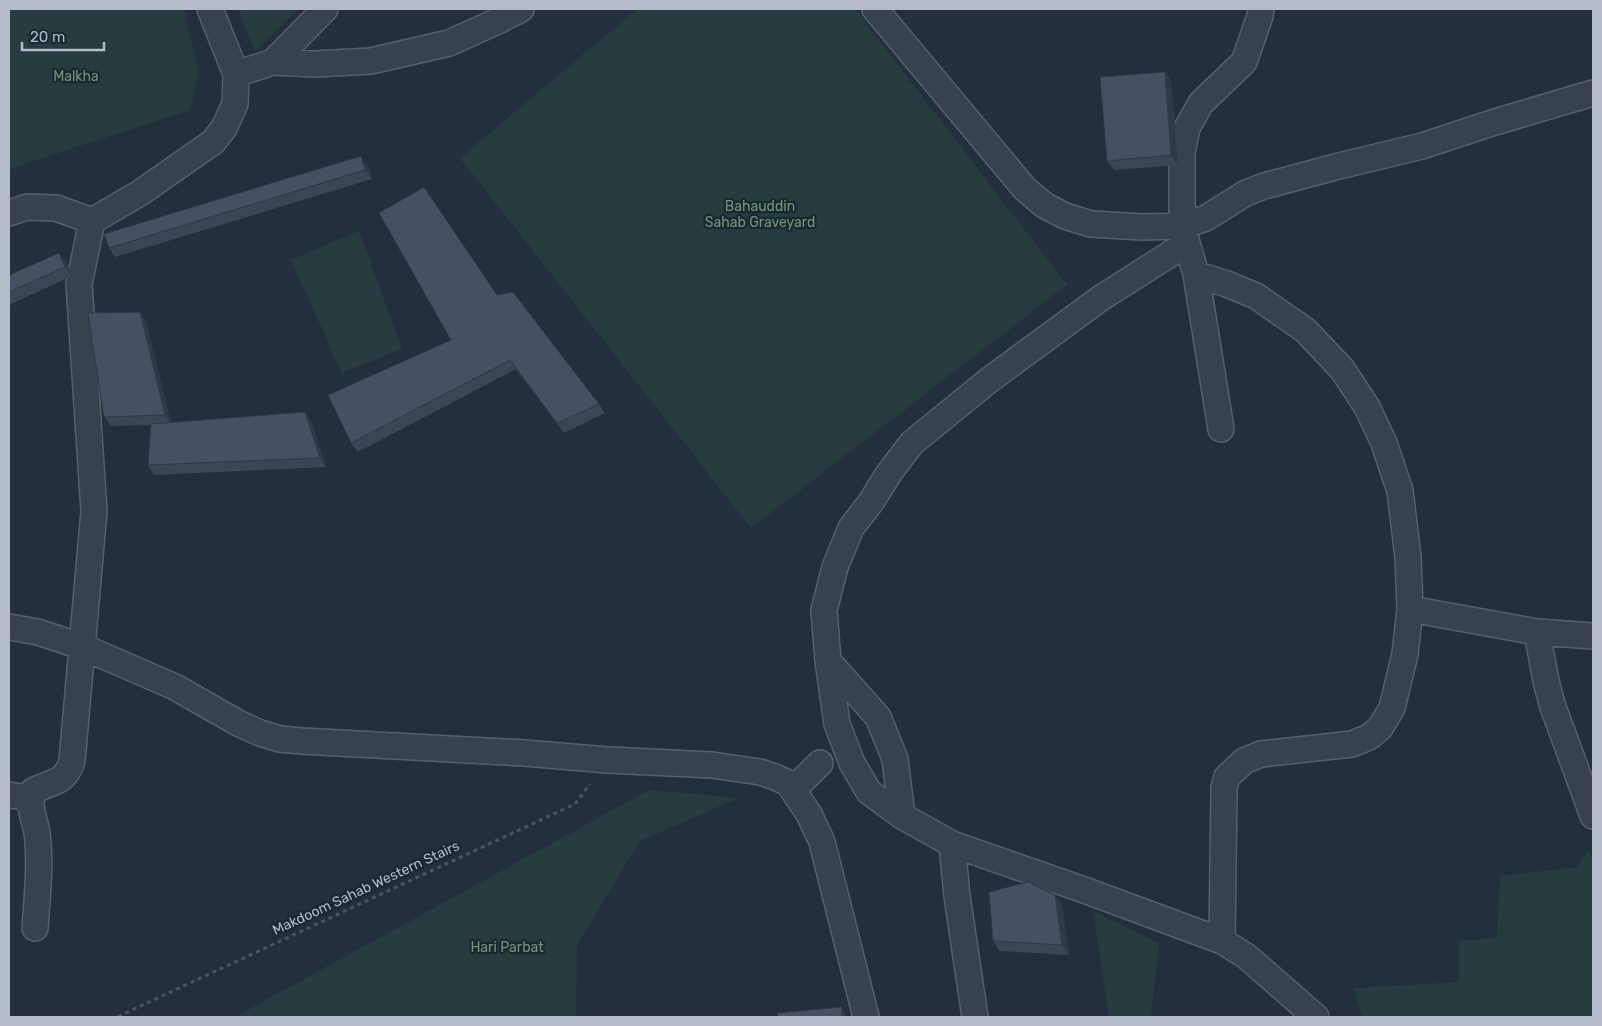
<svg xmlns="http://www.w3.org/2000/svg" width="1602" height="1026" font-family="Rubik,sans-serif">
	<rect width="100%" height="100%" fill="#242f3e"/>
	<path fill="#263c3f" d="M9 9H184L199 74 190 110 9 169Z
		M238 9H299L255 51Z
		M637 9H855L1067 285 751 528 460 158Z
		M359 231 402 349 342 373 291 260Z
		M649 790 739 798 640 841 577 945 576 1017H235Z
		M1588 850 1593 859V1017H1362L1354 988 1459 982V941L1497 938 1500 876 1577 867Z
		M1093 911 1159 943 1151 1017H1109Z"/>
	<g fill="none" stroke-linecap="round" stroke-linejoin="round">
		<g stroke="#565f6c" stroke-width="28">
			<path id="street" d="M875 9 1025 189 1044 205 1065 216 1091 224 1142 227 1182 226 1206 218 1246 193 1264 186 1339 166 1422 146 1495 122 1593 93
				M273 62 315 64 371 61 449 43 500 20 521 9
				M236 74 273 62 325 9
				M9 213 27 207 56 208 92 221
				M1186 244 1101 298 988 381 912 443 889 473 871 502 851 528 835 567 824 610 828 661 837 724 852 763 869 792 902 816 952 844 1087 891 1222 941 1246 956 1316 1017
				M1196 274 1227 284 1256 296 1305 330 1342 369 1367 407 1384 443 1400 491 1408 557 1410 609 1405 654 1392 708 1380 728 1369 737 1352 744 1261 754 1244 761 1227 777 1224 788 1222 941
				M1221 429 1196 274 1182 226V153L1187 128 1201 103 1244 62 1260 16 1261 9
				M1410 609 1537 632 1593 636
				M9 627 38 632 83 647 175 687 238 723 260 733 280 739 302 741 524 753 608 760 712 765 760 772 775 777 788 783 809 814 822 842 866 1017
				M1537 632 1546 681 1552 704 1593 816
				M828 661 878 717 895 759 902 816
				M793 790 820 763
				M9 795 30 798
				M952 844 957 896 975 1017
				M35 928C37 897 41 864 37 833 35 820 27 804 33 791 52 781 65 784 72 761L94 511 79 284 92 221 140 193 213 142 224 128 235 104 236 74 210 9"/>
		</g>
		<path stroke="#44595c" stroke-width="3" stroke-dasharray="4 4" stroke-linecap="butt" d="M119 1017V1016L575 804 590 784"/>
		<use href="#street" stroke="#38414e" stroke-width="25"/>
	</g>
	<path fill="#3b4654" d="M1165 72 1171 81 1178 165 1114 170 1107 161Z
		M368 166 372 179 115 257 109 248Z
		M66 262 72 276 9 305V275Z
		M498 295 599 404 605 413 564 433 516 369 358 452 351 443 451 340Z
		M146 321 171 423 305 412 311 421 326 467 154 475 148 465 151 425 111 426 104 417Z
		M1062 904 1069 955 1000 951 993 941Z"/>
	<path fill="#303945" d="M1165 72 1171 81 1178 165 1171 155Z
		M361 156 368 166 372 179 365 170Z
		M59 253 66 262 72 276 65 267Z
		M140 312 146 321 171 424 165 415Z
		M305 412 311 421 326 467 320 458Z
		M1055 895 1062 904 1069 955 1062 945Z
		M842 1007 846 1014V1017H842Z"/>
	<path fill="#455162" stroke="#303945" d="M1165 72 1171 155 1107 161 1100 77Z
		M361 156 365 170 109 248 104 234Z
		M424 187 497 295 513 292 599 404 557 423 510 360 351 443 328 395 451 340 379 213Z
		M59 253 65 267 9 292V275Z
		M140 312 165 415 104 417 88 313Z
		M305 412 320 458 148 465 151 424Z
		M1028 882 1055 895 1062 945 993 941 989 892Z
		M842 1007V1017H778L777 1013Z"/>
	<g text-anchor="middle" dominant-baseline="central" stroke-width="4.5" stroke-linejoin="round" paint-order="stroke">
		<g font-size="14" fill="#6b9a76" stroke="#1d2633">
			<text x="76" y="76">Malkha</text>
			<text x="760" y="206">Bahauddin<tspan x="760" dy="16">Sahab Graveyard</tspan></text>
			<text x="507" y="947">Hari Parbat</text>
		</g>
		<g font-size="14" fill="#b4bcc9" stroke="#1d2633">
			<text transform="translate(366 888) rotate(-25)">Makdoom Sahab Western Stairs</text>
		</g>
	</g>
	<rect width="1602" height="1026" fill="none" stroke="#b4bcc9" stroke-width="20"/>
	<path d="M22 42v8h82v-8" fill="none" stroke="#b4bcc9" stroke-width="2.5"/>
	<text x="30" y="42" font-size="15" fill="#b4bcc9" stroke="#1d2633" stroke-width="4" paint-order="stroke">20 m</text>
</svg>
